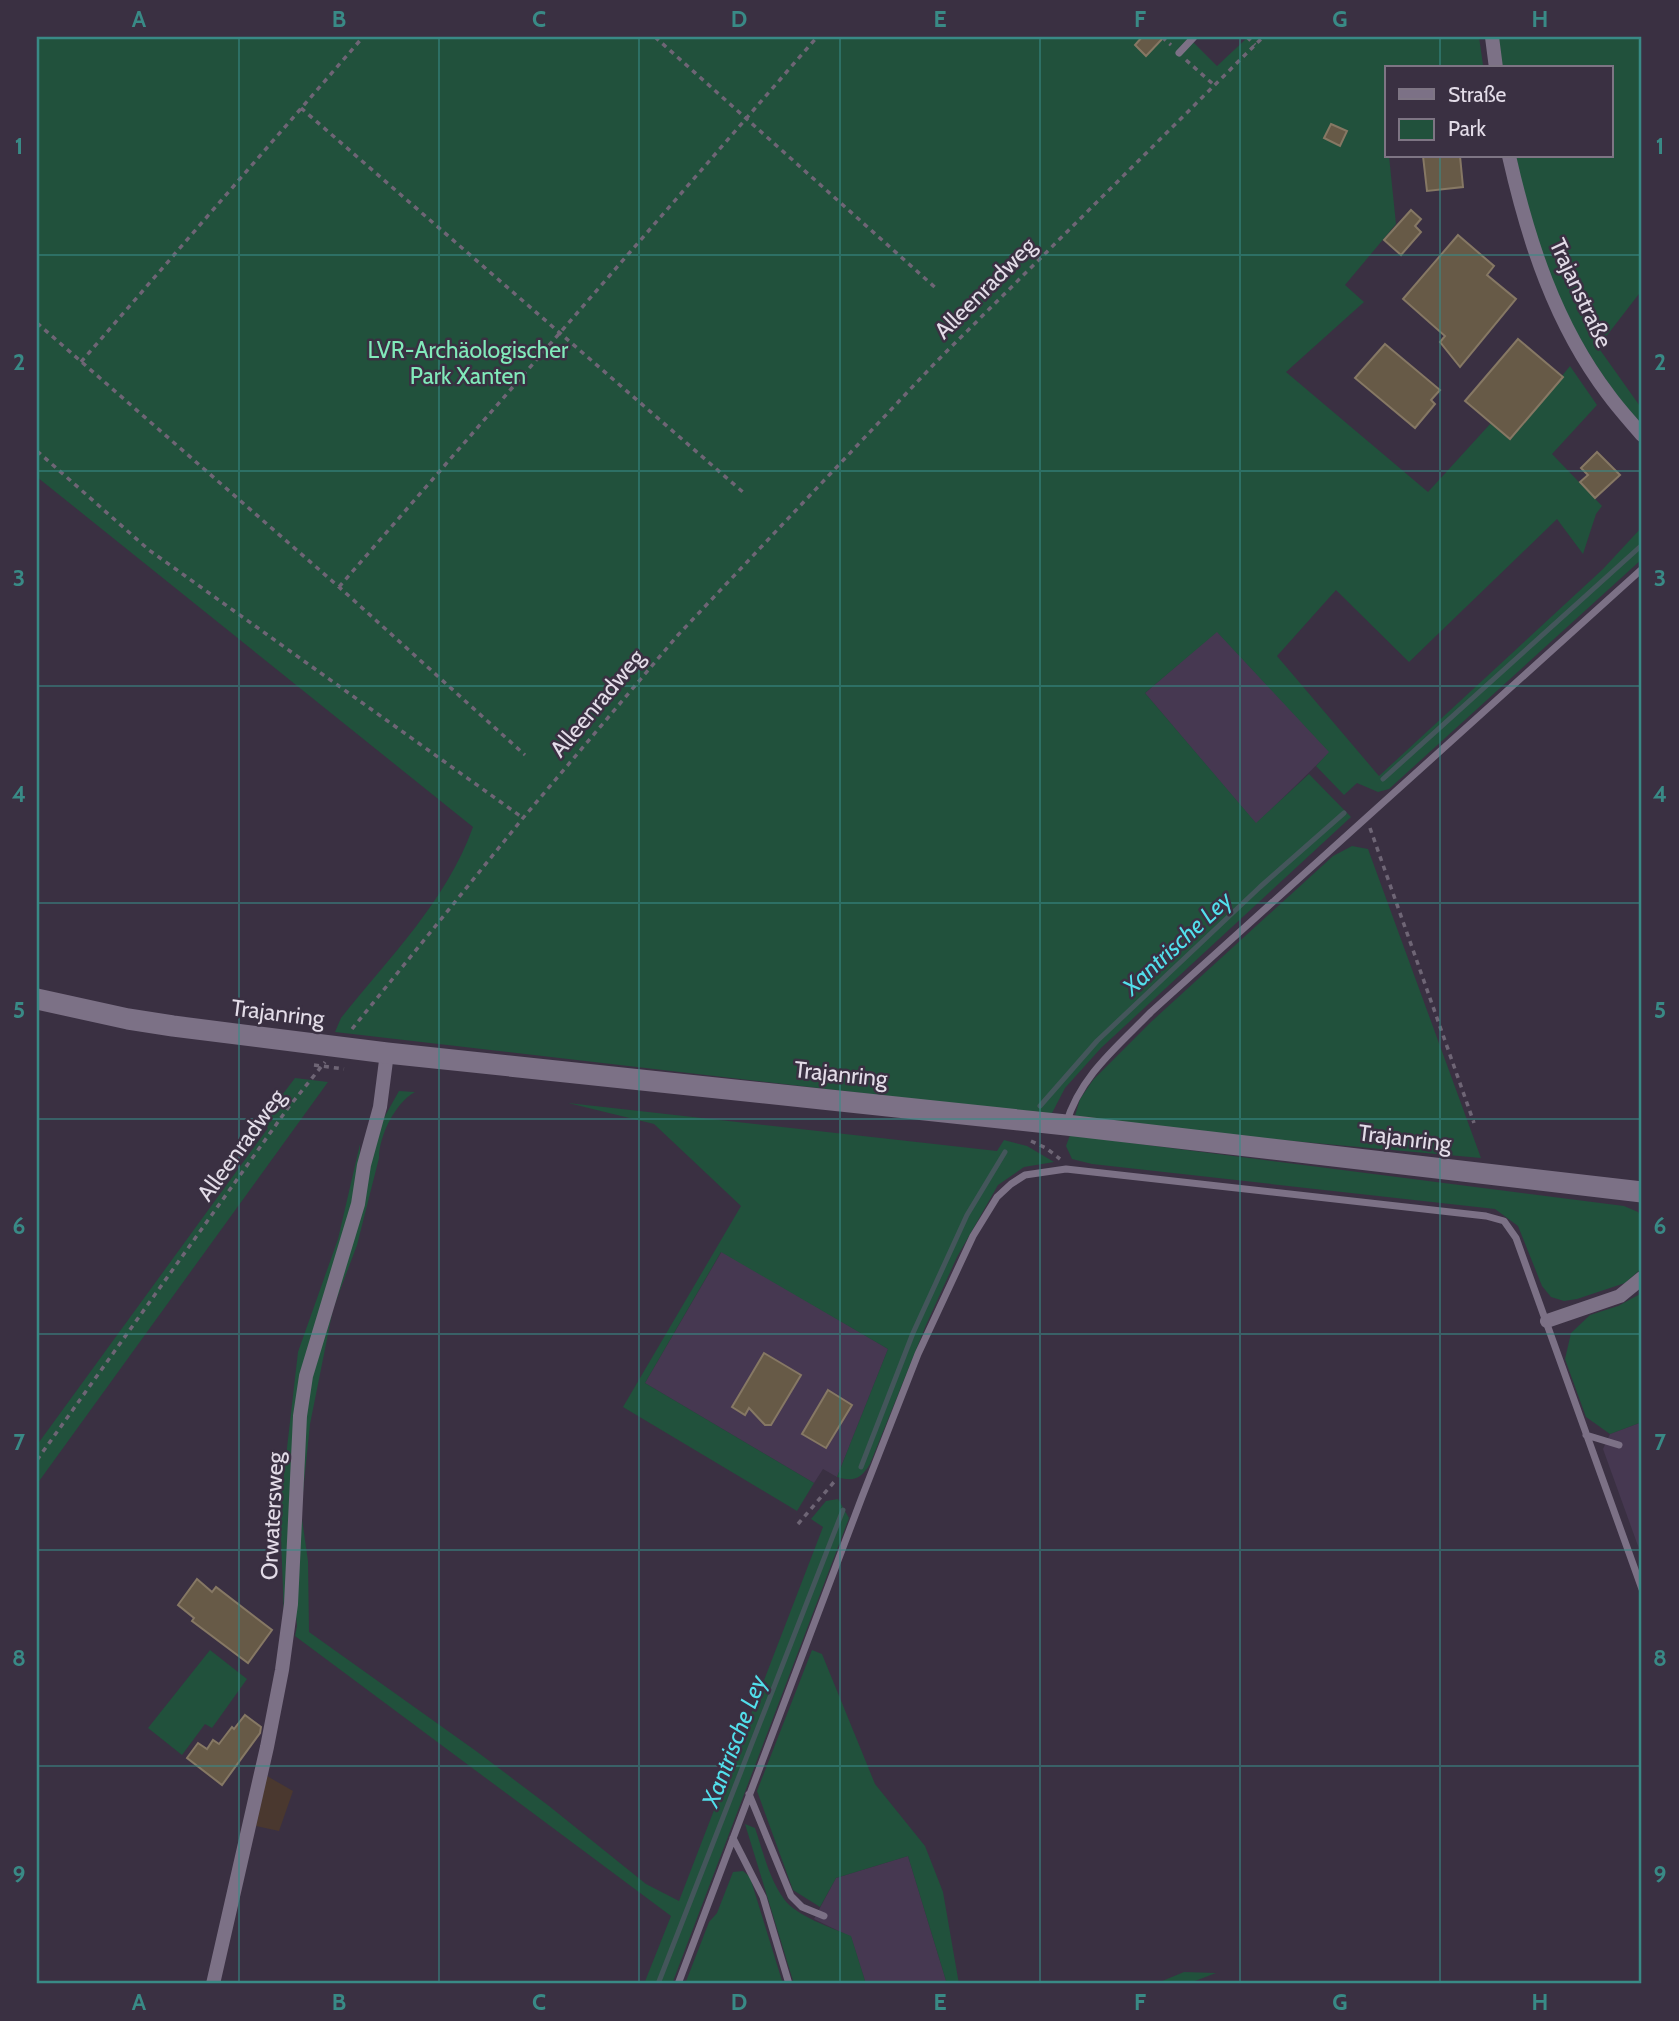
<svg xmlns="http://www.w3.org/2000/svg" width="1679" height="2021" font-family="Cabin,sans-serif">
	<rect width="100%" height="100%" fill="#3a3042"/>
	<path fill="#4a382f" d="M267 1776 293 1791 279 1831 256 1826Z"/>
	<path fill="#463851" d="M1217 631 1330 752 1256 824 1145 693Z
		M722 1251 888 1349 837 1477 823 1469 814 1483 645 1383Z
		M1642 1422V1557L1603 1449 1610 1434Z
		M908 1856 947 1984H866L851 1937 814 1919 836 1878Z"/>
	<path fill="#21513c" d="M37 37H1188L1217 66 1248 37H1479L1483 65 1457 68H1387V156H1389L1396 224 1345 285 1364 302 1286 372 1428 492 1491 423 1510 440 1570 366 1597 405 1552 454 1602 506 1596 514 1583 554 1557 519 1409 662 1336 590 1277 656 1379 776 1603 569 1642 527V559L1389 789 1378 792 1357 783 1344 795 1316 766 1329 752 1217 632 1145 693 1256 823 1309 774 1351 817 1101 1048 1065 1088 1051 1115 335 1032 341 1018C389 958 447 900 473 827L37 477Z
		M1498 37H1642V290L1598 347 1642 409V426C1589 365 1547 288 1526 209 1522 192 1520 173 1516 156H1611V68H1502Z
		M1352 846 1368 849 1481 1158 1147 1128 1074 1119 1080 1099 1093 1080 1152 1021 1333 856Z
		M295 1078 328 1082 37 1484V1445L268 1128 261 1123Z
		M399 1091 415 1092C395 1103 379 1136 379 1158L357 1245 333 1309 310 1424 301 1512 308 1561 309 1632 476 1751 549 1806 646 1884 679 1901 823 1527 811 1519 826 1501 838 1499 849 1518 672 1984H644L671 1916 295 1636 297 1626 293 1584 309 1379 381 1123Z
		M568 1103 997 1151 1004 1140 1027 1146 1054 1162 1024 1167 998 1185 957 1257 926 1325 870 1464C861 1479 854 1482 837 1477L888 1349 721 1252 645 1383 814 1483 797 1511 623 1407 741 1206 654 1124Z
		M1070 1135 1624 1206 1638 1212 1642 1218V1268L1625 1283 1577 1299 1564 1301 1551 1297 1542 1286 1518 1226 1495 1209 1092 1164 1072 1159 1066 1146Z
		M360 1144V1169L350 1213 305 1359 284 1618 280 1509 298 1352 338 1239Z
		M1642 1293V1422L1610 1434 1586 1417 1565 1359 1571 1333 1590 1315 1618 1306Z
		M210 1650 247 1679 212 1728 205 1724 182 1755 148 1728Z
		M812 1650 822 1654 875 1784 925 1846 943 1892 959 1984H947L908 1856 836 1878 820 1907 793 1890 757 1791Z
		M745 1824 755 1828C763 1851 769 1879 784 1899 796 1916 832 1928 851 1936L866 1984H794Z
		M743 1871 750 1877 783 1984H685L709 1922 717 1913 733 1872Z
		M1184 1972 1216 1973 1187 1984H1155Z"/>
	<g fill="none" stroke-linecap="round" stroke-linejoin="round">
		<path stroke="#44565b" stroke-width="5" d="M1383 779 1642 545
			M1040 1106 1097 1041 1260 887 1344 813
			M861 1467 913 1333 967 1215 1005 1152
			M658 1984 843 1510"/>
	</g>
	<path fill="#675a47" stroke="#867864" stroke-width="2" d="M1142 37H1164L1146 56 1135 45Z
		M1331 124 1347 131 1340 146 1324 138Z
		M1423 156H1460L1463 187 1427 191Z
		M1411 210 1421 219 1415 226 1421 232 1401 255 1384 240Z
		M1458 235 1494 266 1487 275 1516 299 1460 367 1440 342 1445 336 1403 299Z
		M1518 339 1563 377 1510 439 1465 401Z
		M1385 344 1440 390 1431 400 1435 404 1415 428 1355 378Z
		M1597 452 1620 475 1595 498 1580 482 1588 475 1581 468Z
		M764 1353 801 1375 771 1425H765L749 1408 745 1415 732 1407Z
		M828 1390 852 1405 826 1448 802 1434Z
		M197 1579 212 1592 216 1587 272 1630 248 1663 192 1621 194 1618 178 1605Z
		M245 1715 261 1727 260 1733 222 1785 187 1758 198 1743 207 1749 213 1740 219 1744 232 1727 234 1729Z"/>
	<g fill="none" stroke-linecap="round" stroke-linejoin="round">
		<path stroke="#6e6575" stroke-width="3.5" stroke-dasharray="5 5" stroke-linecap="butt" d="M655 37 938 290
			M1162 37 1171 45
			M1247 37 1255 45
			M1186 60 1214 85
			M301 108 744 493
			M37 323 339 587 525 755
			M81 362 363 37
			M37 451 149 550 523 818
			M339 587 817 37
			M1370 828 1474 1123
			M352 1029 523 818 678 635 936 362 1263 37
			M314 1065 344 1069
			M1031 1141 1046 1148 1060 1159
			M37 1460 288 1108 325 1062
			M798 1524 834 1482"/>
		<path stroke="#7c7186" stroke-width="7" d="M1179 53 1194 37
			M1066 1124C1080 1076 1117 1047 1151 1012L1642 569
			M1586 1435 1619 1445
			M749 1794 791 1896 802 1907 824 1916
			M733 1838 763 1897 789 1984
			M678 1984 862 1497 918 1354 973 1236 997 1197 1011 1184 1025 1175 1066 1169 1486 1216 1504 1221 1516 1238 1642 1589"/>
		<path stroke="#7c7186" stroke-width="14" d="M1492 37 1496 68
			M1509 156C1528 240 1555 324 1608 394 1618 408 1631 422 1642 435
			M1547 1321 1620 1296 1642 1278
			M213 1984 267 1747 282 1670 291 1604 300 1416 306 1376 358 1204 364 1165 380 1107 387 1053"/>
		<path stroke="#7c7186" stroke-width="21" d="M37 999 128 1019 173 1026 387 1053 1066 1125 1642 1192"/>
	</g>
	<path fill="none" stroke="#398a86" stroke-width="2" stroke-opacity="0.55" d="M239 37V1984M439 37V1984M639 37V1984M840 37V1984M1040 37V1984M1240 37V1984M1440 37V68M1440 156V1984M37 255H1642M37 471H1642M37 686H1642M37 903H1642M37 1119H1642M37 1334H1642M37 1550H1642M37 1766H1642"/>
	<g text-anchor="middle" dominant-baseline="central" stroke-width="5" stroke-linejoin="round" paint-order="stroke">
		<g font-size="23" fill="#e3dce8" stroke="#3a3042">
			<text transform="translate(985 288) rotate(-45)">Alleenradweg</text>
			<text transform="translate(1581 293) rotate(65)">Trajanstraße</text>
			<text transform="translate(597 703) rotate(-50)">Alleenradweg</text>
			<text transform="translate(278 1013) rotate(7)">Trajanring</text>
			<text transform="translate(841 1074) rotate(6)">Trajanring</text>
			<text transform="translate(1405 1138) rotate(7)">Trajanring</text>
			<text transform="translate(241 1145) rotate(-54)">Alleenradweg</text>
			<text transform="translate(272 1516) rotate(-87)">Orwatersweg</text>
		</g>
		<g font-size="23" fill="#81eaba" stroke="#3a3042">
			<text x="468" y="350">LVR-Archäologischer<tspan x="468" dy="26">Park Xanten</tspan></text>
		</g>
		<g font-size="24" font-style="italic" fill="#52dfeb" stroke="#3a3042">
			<text transform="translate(1177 943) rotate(-43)">Xantrische Ley</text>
			<text transform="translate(734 1741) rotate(-69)">Xantrische Ley</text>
		</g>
	</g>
	<rect width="1679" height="2021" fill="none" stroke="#3a3042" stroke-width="77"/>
	<rect x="1385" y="66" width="228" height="91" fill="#3a3042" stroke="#7e7584" stroke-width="2"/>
	<rect x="1399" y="89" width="35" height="10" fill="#7c7186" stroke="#7e7584" stroke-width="2"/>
	<text x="1448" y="102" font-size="21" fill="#e3dce8">Straße</text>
	<rect x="1399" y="119" width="35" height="21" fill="#21513c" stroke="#7e7584" stroke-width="2"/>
	<text x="1448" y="136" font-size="21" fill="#e3dce8">Park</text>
	<rect x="38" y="38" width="1602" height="1944" fill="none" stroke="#398a86" stroke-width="2.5"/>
	<g font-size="23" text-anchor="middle" font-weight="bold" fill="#398a86">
		<text x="139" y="27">A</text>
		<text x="339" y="27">B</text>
		<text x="539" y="27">C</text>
		<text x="739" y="27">D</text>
		<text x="940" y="27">E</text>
		<text x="1140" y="27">F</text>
		<text x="1340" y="27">G</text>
		<text x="1540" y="27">H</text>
		<text x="19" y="154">1</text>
		<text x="1660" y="154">1</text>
		<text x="19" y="370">2</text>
		<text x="1660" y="370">2</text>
		<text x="19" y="586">3</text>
		<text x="1660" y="586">3</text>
		<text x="19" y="802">4</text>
		<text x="1660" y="802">4</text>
		<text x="19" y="1018">5</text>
		<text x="1660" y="1018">5</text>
		<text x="19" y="1234">6</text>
		<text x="1660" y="1234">6</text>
		<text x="19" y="1450">7</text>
		<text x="1660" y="1450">7</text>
		<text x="19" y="1666">8</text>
		<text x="1660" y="1666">8</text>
		<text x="19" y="1882">9</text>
		<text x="1660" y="1882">9</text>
		<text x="139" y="2010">A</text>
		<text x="339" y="2010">B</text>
		<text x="539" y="2010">C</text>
		<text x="739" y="2010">D</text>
		<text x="940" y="2010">E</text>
		<text x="1140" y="2010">F</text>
		<text x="1340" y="2010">G</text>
		<text x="1540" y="2010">H</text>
	</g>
</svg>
